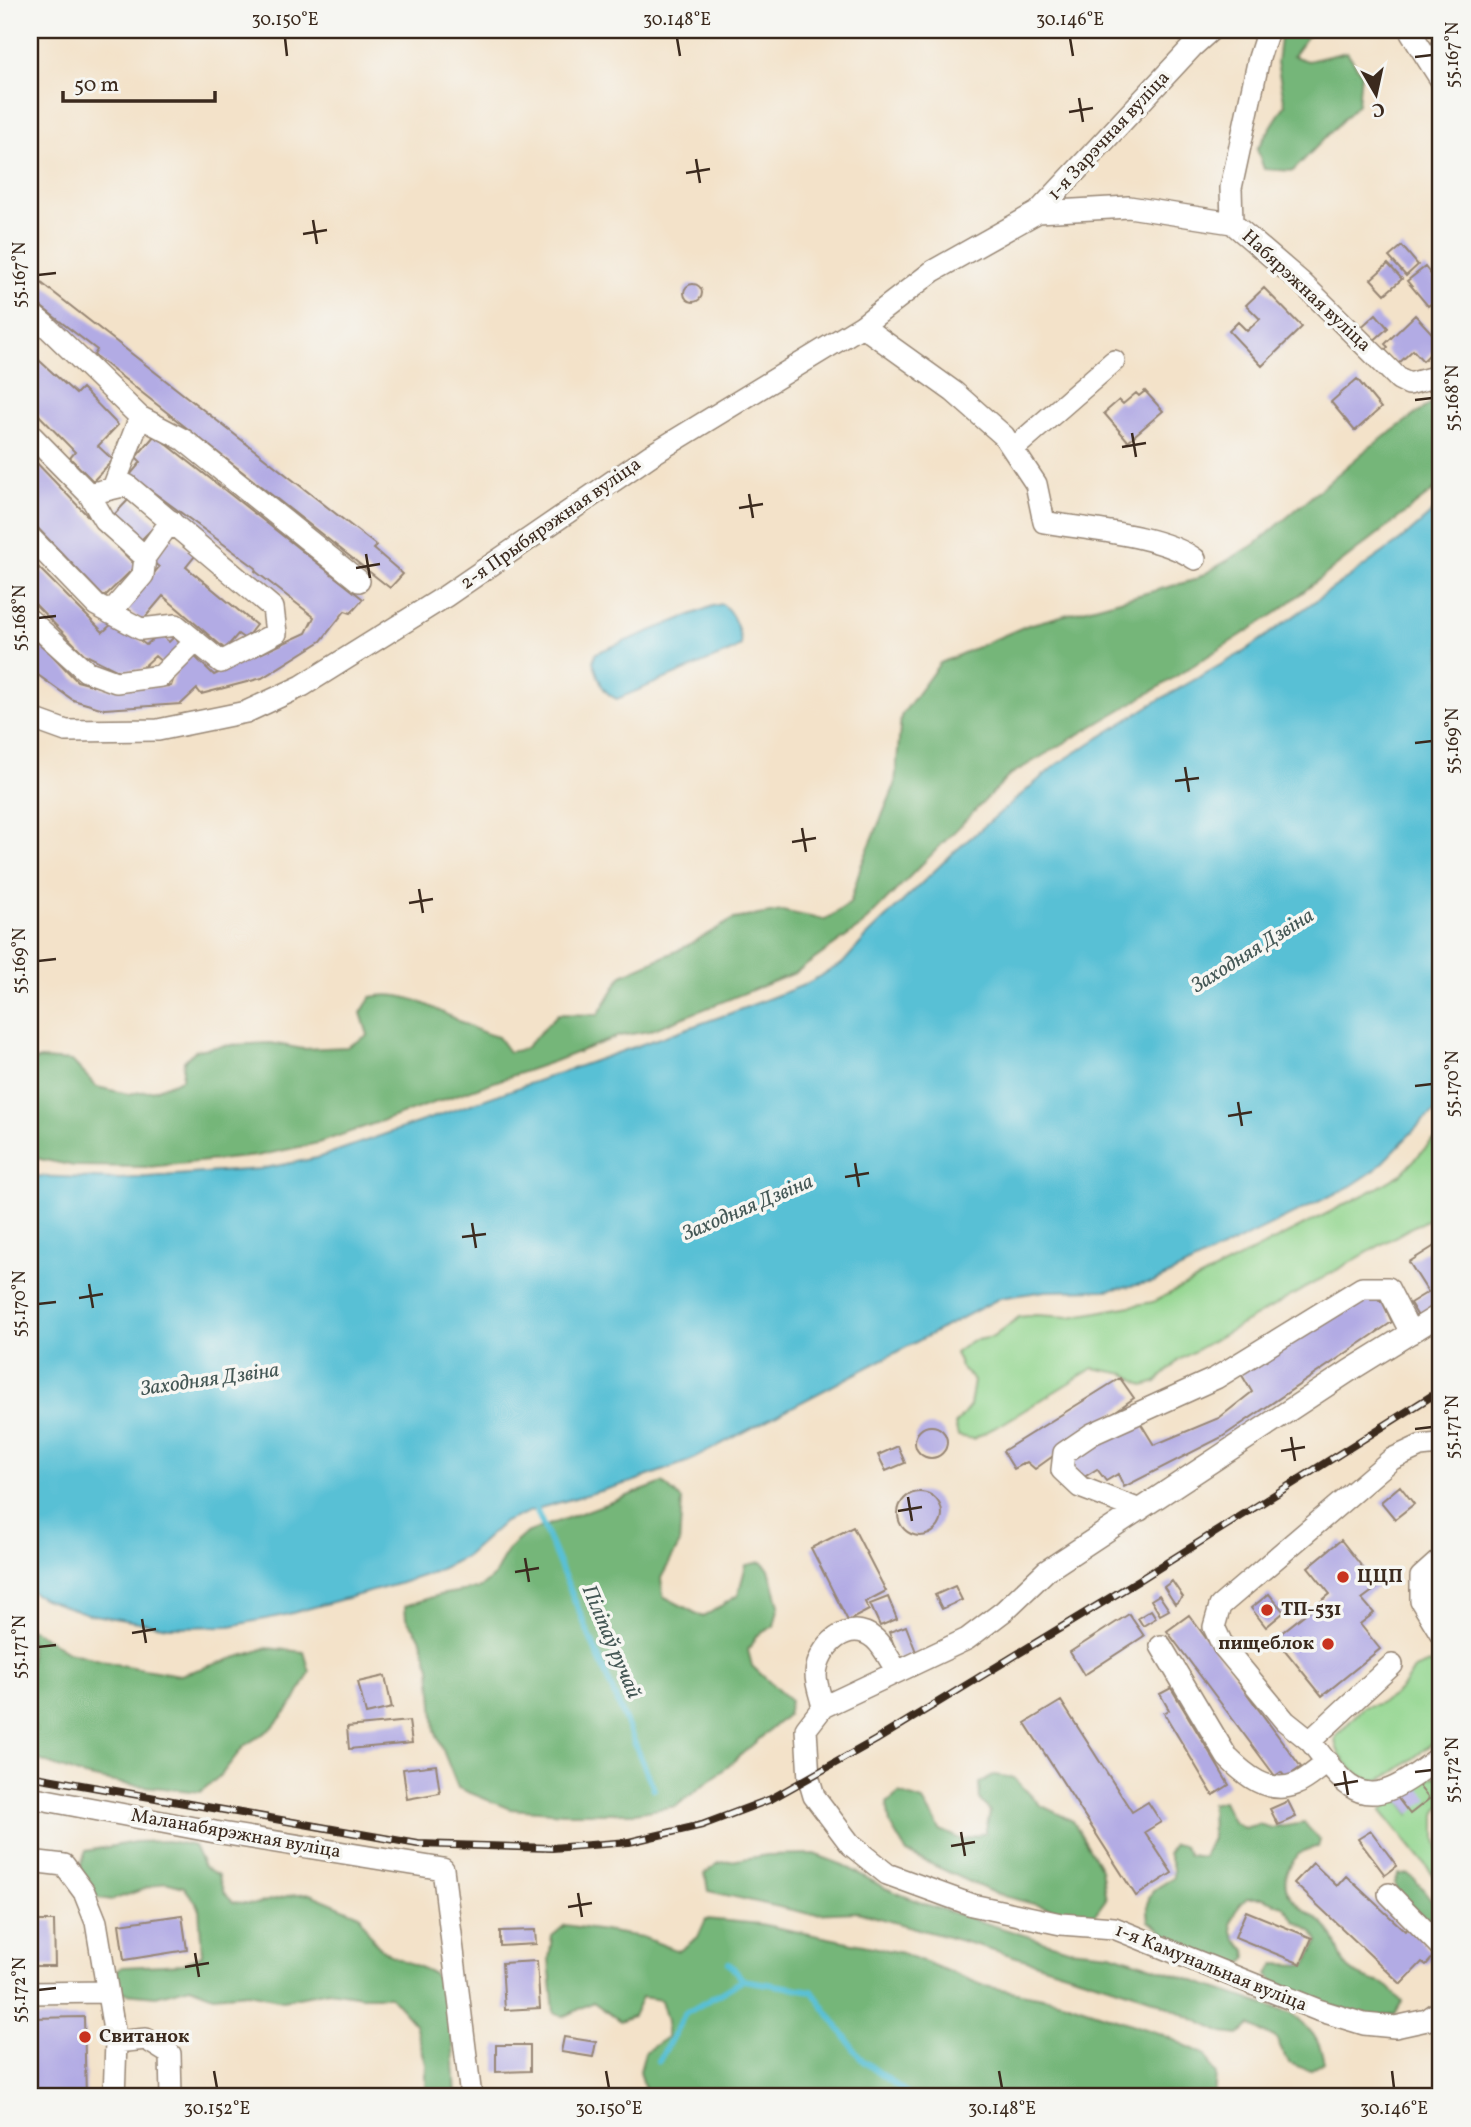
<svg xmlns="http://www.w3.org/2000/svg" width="1471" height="2127" font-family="Vollkorn,serif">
	<rect width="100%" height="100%" fill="#f6f6f2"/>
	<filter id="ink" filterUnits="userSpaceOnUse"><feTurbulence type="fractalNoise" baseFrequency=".0143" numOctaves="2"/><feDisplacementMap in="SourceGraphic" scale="14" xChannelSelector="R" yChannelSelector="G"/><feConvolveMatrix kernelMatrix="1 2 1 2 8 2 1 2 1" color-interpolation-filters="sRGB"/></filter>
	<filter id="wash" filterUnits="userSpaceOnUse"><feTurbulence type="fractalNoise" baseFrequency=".00686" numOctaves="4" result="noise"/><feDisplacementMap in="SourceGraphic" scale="28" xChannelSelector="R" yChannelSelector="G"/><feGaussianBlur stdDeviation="1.57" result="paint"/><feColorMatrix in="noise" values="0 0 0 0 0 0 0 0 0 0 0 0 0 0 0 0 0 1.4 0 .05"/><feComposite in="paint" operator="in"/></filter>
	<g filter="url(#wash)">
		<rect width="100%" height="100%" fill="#f3e2c9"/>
		<path fill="#92d58e" stroke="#668056" stroke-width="2" d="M1441 1137V1215L1414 1226 1179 1360 1156 1382 1144 1386 1125 1374 1093 1368 1002 1424 973 1439 958 1436 955 1425 970 1406 974 1381 961 1367 955 1353 971 1341 993 1337 1019 1317 1036 1315 1070 1317 1153 1302 1377 1188 1401 1174 1431 1142Z
			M1429 1663 1441 1671V1736C1428 1746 1393 1777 1378 1780 1368 1782 1356 1773 1349 1766 1341 1758 1335 1749 1335 1738L1363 1707C1388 1704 1403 1690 1414 1669Z
			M1441 1775V1805L1436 1814V1839L1441 1858V1884L1381 1811 1396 1796 1410 1814 1415 1781Z"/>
		<path fill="#75b679" stroke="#58704c" stroke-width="2" d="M1281 30H1312L1293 56 1308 61 1347 52 1361 73 1358 104 1293 171 1264 169 1257 149 1285 105 1277 63Z
			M1441 396V485L1276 613 1156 689 1010 775 860 927 795 973 649 1031 619 1036 555 1061 318 1143 257 1156 148 1167 74 1166 30 1157V1062L40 1059 72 1061 97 1087 128 1094 155 1090 182 1079 184 1061 196 1050 231 1045 271 1043 303 1049 347 1047 368 1035 361 1013 371 997C418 986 455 1027 498 1037L509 1052 524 1049 558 1014 598 1015 622 975 681 949 734 919 782 911 825 920 850 903 861 866 895 785 901 716 940 663 1028 625 1194 580 1257 543 1366 450Z
			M663 1483 682 1500 679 1545 661 1578 663 1596 703 1617 738 1595 746 1565 761 1562 769 1569 779 1605 774 1626 756 1636 748 1650 752 1666 790 1701 787 1715 722 1771 676 1806 635 1813H565L510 1809 458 1788 435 1730 430 1667 420 1637 406 1618 405 1606 439 1595 480 1588 495 1575 507 1550 526 1533Z
			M30 1628 68 1652 120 1665 180 1675 267 1648 304 1652 310 1672 295 1701 272 1728 244 1746 221 1775 200 1792 124 1784 84 1776 30 1757Z
			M994 1775 1014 1778 1040 1805 1073 1821 1101 1869 1106 1899 1095 1914 1082 1917 996 1894 907 1853 890 1824 887 1803 899 1793 923 1801 940 1830 962 1840 985 1833 990 1812 980 1799 979 1783Z
			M1223 1801 1233 1822 1244 1828 1259 1824 1272 1828 1304 1823 1320 1840 1318 1847C1307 1848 1296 1854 1291 1863 1270 1898 1312 1910 1329 1930 1338 1941 1339 1958 1348 1968 1359 1979 1375 1979 1387 1986 1393 1990 1397 1997 1402 2002L1395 2015C1356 2022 1308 1995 1272 1981L1268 1974 1275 1964 1306 1965 1318 1941 1313 1932 1295 1921 1283 1906 1263 1898H1247C1227 1916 1225 1933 1246 1950L1247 1958 1238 1967C1209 1964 1172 1939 1149 1921 1145 1892 1150 1892 1173 1878V1868L1168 1853 1173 1845H1183L1189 1855 1203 1857 1212 1838 1211 1804Z
			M168 1841 194 1846 204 1867 218 1875 224 1893 233 1902 256 1904 287 1896 310 1894 360 1915C375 1949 380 1951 412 1964 418 1967 426 1969 432 1973 454 1988 454 2070 456 2097H426V2064L415 2024 390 1996H361L329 1991 283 2000 248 1993 213 1996 190 1987 156 1996 115 1992 110 1976 122 1967 184 1964 202 1955 199 1907 184 1887 165 1882 112 1900 99 1898 89 1891 79 1869 86 1851 135 1842Z
			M814 1854 843 1865 885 1888 919 1902 1068 1949 1111 1953 1292 2014C1311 2030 1319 2037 1324 2062L1310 2071 1289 2063 1276 2039 1250 2025 1239 2035 1223 2033 1147 1997 987 1948 857 1912 810 1914 708 1891 705 1873 719 1863 767 1855Z
			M1399 1874H1408C1421 1883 1430 1900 1441 1912V1941L1396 1890 1395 1882Z
			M706 1919 760 1924 902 1953 985 1986 1062 2001 1161 2034 1206 2055 1216 2075 1214 2097H647L640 2071 645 2052 667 2037V2021L661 2000 642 1997 633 2016 620 2021 593 2002 564 2017 554 2012 549 1960 552 1936 565 1925 642 1937 679 1951 698 1937Z"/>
		<path fill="#58c0d5" stroke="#4a757a" stroke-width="2" d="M1441 505V1108L1424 1120 1375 1170 1351 1186 1154 1282 1107 1290 1045 1291 1000 1298 689 1461 632 1482 536 1509 504 1522 465 1557 434 1572 398 1584 285 1615 230 1626 169 1627 88 1614 44 1599 30 1591V1176L120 1179 260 1169 317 1158 731 1013 804 985 843 963 867 936 954 852 1056 765 1152 704 1245 651 1402 539Z
			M722 604C733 611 740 632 741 645L734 650 617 699C600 692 599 677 593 661L596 653 713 606Z"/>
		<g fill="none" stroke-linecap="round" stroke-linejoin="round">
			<path stroke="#58c0d5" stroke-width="6" d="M534 1504 654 1789
				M729 1963 743 1980 812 1991 862 2060 912 2097
				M659 2061 685 2014 743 1980"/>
		</g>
		<g id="blocks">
			<path fill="#b2abe4" d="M1402 246 1418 265 1406 276 1389 257Z
				M1388 264 1402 279 1385 294 1371 279Z
				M1425 267 1441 287V296L1428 306 1407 281Z
				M30 274 377 546 374 549 403 574 390 588 94 355 97 350 30 298Z
				M684 293a9 9 0 1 1 18 0a9 9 0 1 1-18 0Z
				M1264 288 1302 327 1262 366 1229 331 1238 322 1247 331 1260 319 1246 305Z
				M1376 314 1388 328 1371 343 1359 329Z
				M1415 315 1441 343 1423 361 1413 350 1398 364 1385 350 1388 347 1385 344Z
				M30 352 76 394 82 388 118 425 98 446 113 460 93 481 70 458 75 452 30 406Z
				M1357 379 1381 408 1355 431 1331 402Z
				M1145 391 1163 411 1128 441 1104 413 1119 400 1123 404 1136 393 1139 396Z
				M155 435 363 599 351 613 345 611 321 641 262 678 201 694 197 689 181 704 104 709 73 700 31 670 36 664 30 660V636L50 653 77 681 107 689 171 686 177 669 192 654 214 675 306 633 314 617 255 571 256 568 130 475 141 462 136 457Z
				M30 456 136 566 104 597 30 520Z
				M130 498 157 524 139 542 112 517Z
				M172 537 195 556 186 567 256 625 245 639 238 634 225 649 163 596 142 621 126 607 159 567 152 561Z
				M30 559 103 632 115 621 146 645 159 634 169 642 174 637 183 647 164 664 155 656 141 669 118 671 84 654 30 599Z
				M1441 1242V1304L1419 1318 1410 1303 1428 1292 1409 1262Z
				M1370 1293 1383 1303 1392 1322 1222 1437 1124 1487 1118 1474 1106 1481 1097 1469 1081 1479 1069 1460 1138 1419 1154 1445 1219 1418 1252 1392 1240 1372 1343 1305 1349 1309Z
				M1120 1378 1134 1398 1035 1469 1027 1462 1014 1469 1003 1451Z
				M915 1442a16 16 0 1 1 32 0a16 16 0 1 1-32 0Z
				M898 1446 905 1463 886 1471 878 1455Z
				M1400 1486 1414 1504 1395 1519 1381 1502Z
				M898 1514a22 22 0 1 1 44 0a22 22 0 1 1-44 0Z
				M853 1527 886 1591 865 1602 869 1610 848 1621 811 1548Z
				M1341 1540 1378 1587 1362 1599 1374 1613 1360 1624 1380 1649 1322 1696 1275 1638 1330 1594 1308 1567Z
				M1172 1581 1183 1597 1175 1604 1164 1587Z
				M1441 1584V1602L1432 1591Z
				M955 1586 962 1600 942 1609 935 1595Z
				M1269 1594 1284 1612 1266 1627 1251 1608Z
				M1159 1595 1169 1610 1160 1615 1151 1600Z
				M888 1597 897 1619 880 1626 870 1604Z
				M1151 1610 1156 1618 1143 1626 1138 1618Z
				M1129 1614 1144 1636 1084 1675 1070 1652Z
				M1189 1615 1301 1767 1286 1778 1281 1772 1275 1776 1167 1631Z
				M906 1626 916 1652 899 1659 889 1632Z
				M385 1676 392 1708 366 1714 358 1682Z
				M1171 1688 1229 1785 1213 1795 1164 1713 1169 1710 1160 1694Z
				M1061 1701 1132 1812 1148 1802 1161 1822 1145 1832 1172 1873 1136 1896 1025 1723Z
				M409 1721 412 1743 349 1749 347 1727Z
				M436 1765 440 1793 407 1799 403 1769Z
				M1415 1781 1429 1799 1410 1814 1396 1796Z
				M1288 1801 1296 1817 1278 1825 1270 1809Z
				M1371 1831 1397 1866 1385 1875 1358 1839Z
				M1313 1863 1337 1886 1346 1876 1405 1931 1408 1929 1435 1955 1426 1965 1422 1962 1401 1984 1294 1883Z
				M1246 1911 1312 1938 1301 1964 1235 1937Z
				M182 1915 187 1950 124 1960 119 1924Z
				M30 1921H54L55 1966H30Z
				M535 1930 536 1944 500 1946V1931Z
				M537 1961 540 2008 505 2010 502 1963Z
				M84 2017 86 2097H30V2018Z
				M564 2037 596 2042 593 2057 561 2052Z
				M496 2045H530V2071L496 2072Z"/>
		</g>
	</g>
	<g filter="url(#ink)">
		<use href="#blocks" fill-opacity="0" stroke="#978674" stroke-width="2"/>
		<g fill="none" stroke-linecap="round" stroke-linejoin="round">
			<g stroke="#978674" stroke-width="24">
				<path id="minor" d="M1268 30 1259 58 1231 188 1232 223 1301 282 1399 379 1409 384 1441 375
					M1411 33 1441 80
					M1038 212 1129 207 1232 223
					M30 313 45 325 140 417 184 440 359 581
					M862 326 954 392 1004 436 1036 484 1044 522C1088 530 1159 534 1195 559
					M30 434 89 494 127 485 273 608 276 633 221 662 176 625 141 629 96 605 30 537
					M1013 449 1114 361
					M113 488 140 417
					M89 494 104 520 145 557
					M110 613 143 575 145 557 171 521
					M30 620 86 671 116 682 161 676 196 641
					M30 718 66 731 158 730 246 712 302 686 446 596 651 455 862 326 933 271 1038 212 1192 47 1211 30
					M1441 1314 1349 1371 1046 1571 1004 1611 967 1639 823 1707 806 1729 809 1779 814 1796 851 1845 887 1874 972 1905 1061 1924 1114 1928 1318 2010 1364 2024 1395 2027 1427 2020 1441 2010
					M1140 1510 1080 1487 1062 1470 1064 1453 1092 1434 1216 1378 1362 1288H1388L1411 1333
					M1441 1559 1421 1577V1601L1441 1634
					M1161 1646 1227 1757C1245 1775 1268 1795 1296 1784 1307 1780 1318 1769 1328 1762
					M1392 1665 1310 1741C1321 1754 1336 1777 1350 1786 1380 1808 1417 1773 1441 1756
					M823 1707C821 1697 816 1685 816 1675 817 1647 849 1616 875 1639 884 1647 890 1661 897 1671
					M1310 1741 1285 1721 1223 1646 1214 1627 1220 1606 1392 1459 1420 1446 1439 1444
					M30 1797 215 1832 443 1869 471 2097
					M30 1861 64 1865 84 1892 96 1922 116 2042 114 2097
					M1389 1894 1441 1947
					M30 1993 107 1992
					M116 2042 146 2039 170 2054 171 2097"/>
			</g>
			<use href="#minor" stroke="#fff" stroke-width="21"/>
			<g stroke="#3b2a1e" stroke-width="8">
				<path id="rail" d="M30 1776 418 1844 552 1848 629 1842 702 1825 771 1799 876 1740 1141 1579 1441 1390"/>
			</g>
			<use href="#rail" stroke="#f6f6f2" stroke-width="5" stroke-dasharray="16" stroke-linecap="butt"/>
		</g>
	</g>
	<path fill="none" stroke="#3b2a1e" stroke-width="2.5" d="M285 38 287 56M677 38 680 56M1070 38 1073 56M1415 57 1432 55M1079 98 1083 122M1069 112 1093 108M696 159 700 183M686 173 710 169M313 220 317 244M303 234 327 230M38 275 56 273M1415 400 1432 398M1132 433 1136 457M1122 447 1146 443M749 494 753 518M739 508 763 504M366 554 370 578M356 568 380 564M38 618 56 616M1415 743 1432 741M1185 767 1189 792M1175 781 1199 778M802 828 806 852M792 842 816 838M419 889 423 913M409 903 433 899M38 961 56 959M1415 1086 1432 1084M1238 1102 1242 1126M1228 1116 1252 1112M855 1163 859 1187M845 1177 869 1173M472 1223 476 1248M462 1237 486 1234M89 1284 93 1308M79 1298 103 1294M38 1304 56 1302M1415 1429 1432 1427M1291 1437 1295 1461M1281 1451 1305 1447M908 1497 912 1521M898 1511 922 1507M525 1558 529 1582M515 1572 539 1568M142 1619 146 1643M132 1633 156 1629M38 1647 56 1645M1344 1771 1348 1795M1415 1772 1432 1770M1334 1785 1358 1781M961 1832 965 1856M951 1846 975 1842M578 1893 582 1917M568 1907 592 1903M195 1953 199 1977M185 1967 209 1963M38 1990 56 1988M214 2071 217 2088M606 2071 609 2088M999 2071 1002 2088M1392 2071 1394 2088"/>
	<g fill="#c8321e" stroke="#f6f6f2" stroke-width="2.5">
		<circle cx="1343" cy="1577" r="7"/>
		<circle cx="1267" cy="1610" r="7"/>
		<circle cx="1328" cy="1644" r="7"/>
		<circle cx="85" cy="2037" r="7"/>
	</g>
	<g text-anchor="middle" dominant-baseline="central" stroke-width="7" stroke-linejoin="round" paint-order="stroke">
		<g font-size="19" fill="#3b2a1e" stroke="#f6f6f2">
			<text transform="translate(1109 136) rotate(-47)">1-я Зарэчная вуліца</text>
			<text transform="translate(1306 291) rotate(43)">Набярэжная вуліца</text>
			<text transform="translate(551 524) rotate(-35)">2-я Прыбярэжная вуліца</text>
			<text transform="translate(236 1834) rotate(10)">Маланабярэжная вуліца</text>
			<text transform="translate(1211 1968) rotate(22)">1-я Камунальная вуліца</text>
		</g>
		<g font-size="19" font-weight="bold" fill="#3b2a1e" stroke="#f6f6f2" text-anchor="start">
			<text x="1357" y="1577">ЦЦП</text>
			<text x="1281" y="1610">ТП-531</text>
			<text x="1314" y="1644" text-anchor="end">пищеблок</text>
			<text x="99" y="2037">Свитанок</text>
		</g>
		<g font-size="21" font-style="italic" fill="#445755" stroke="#f6f6f2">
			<text transform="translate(1253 951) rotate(-32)">Заходняя Дзвіна</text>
			<text transform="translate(748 1208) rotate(-23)">Заходняя Дзвіна</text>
			<text transform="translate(210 1380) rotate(-8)">Заходняя Дзвіна</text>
			<text transform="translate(611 1642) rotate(67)">Піліпаў ручай</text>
		</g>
	</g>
	<rect width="1471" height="2127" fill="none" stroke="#f6f6f2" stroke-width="77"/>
	<g transform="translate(1376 94) rotate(171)" stroke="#f6f6f2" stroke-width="5" paint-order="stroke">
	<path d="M0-5L12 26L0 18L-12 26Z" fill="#3b2a1e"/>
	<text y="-10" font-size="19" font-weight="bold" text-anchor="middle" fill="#3b2a1e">С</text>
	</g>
	<path d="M63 91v10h152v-10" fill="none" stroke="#3b2a1e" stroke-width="3.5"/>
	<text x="74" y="91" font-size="21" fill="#3b2a1e" stroke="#f6f6f2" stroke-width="5" paint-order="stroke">50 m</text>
	<rect x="38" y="38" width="1394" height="2050" fill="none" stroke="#3b2a1e" stroke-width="2.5"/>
	<g font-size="18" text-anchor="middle" fill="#3b2a1e">
		<text x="285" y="25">30.150°E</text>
		<text x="677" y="25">30.148°E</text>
		<text x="1070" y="25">30.146°E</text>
		<text transform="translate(1452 55) rotate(-90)" y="6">55.167°N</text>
		<text transform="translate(19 275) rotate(-90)" y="6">55.167°N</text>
		<text transform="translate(1452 398) rotate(-90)" y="6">55.168°N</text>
		<text transform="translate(19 618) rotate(-90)" y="6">55.168°N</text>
		<text transform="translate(1452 741) rotate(-90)" y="6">55.169°N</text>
		<text transform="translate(19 961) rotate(-90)" y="6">55.169°N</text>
		<text transform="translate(1452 1084) rotate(-90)" y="6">55.170°N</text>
		<text transform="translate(19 1304) rotate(-90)" y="6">55.170°N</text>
		<text transform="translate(1452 1427) rotate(-90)" y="6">55.171°N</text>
		<text transform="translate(19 1647) rotate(-90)" y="6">55.171°N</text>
		<text transform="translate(1452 1770) rotate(-90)" y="6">55.172°N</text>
		<text transform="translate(19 1990) rotate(-90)" y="6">55.172°N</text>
		<text x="217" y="2114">30.152°E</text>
		<text x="609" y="2114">30.150°E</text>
		<text x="1002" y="2114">30.148°E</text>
		<text x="1394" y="2114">30.146°E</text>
	</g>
</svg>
